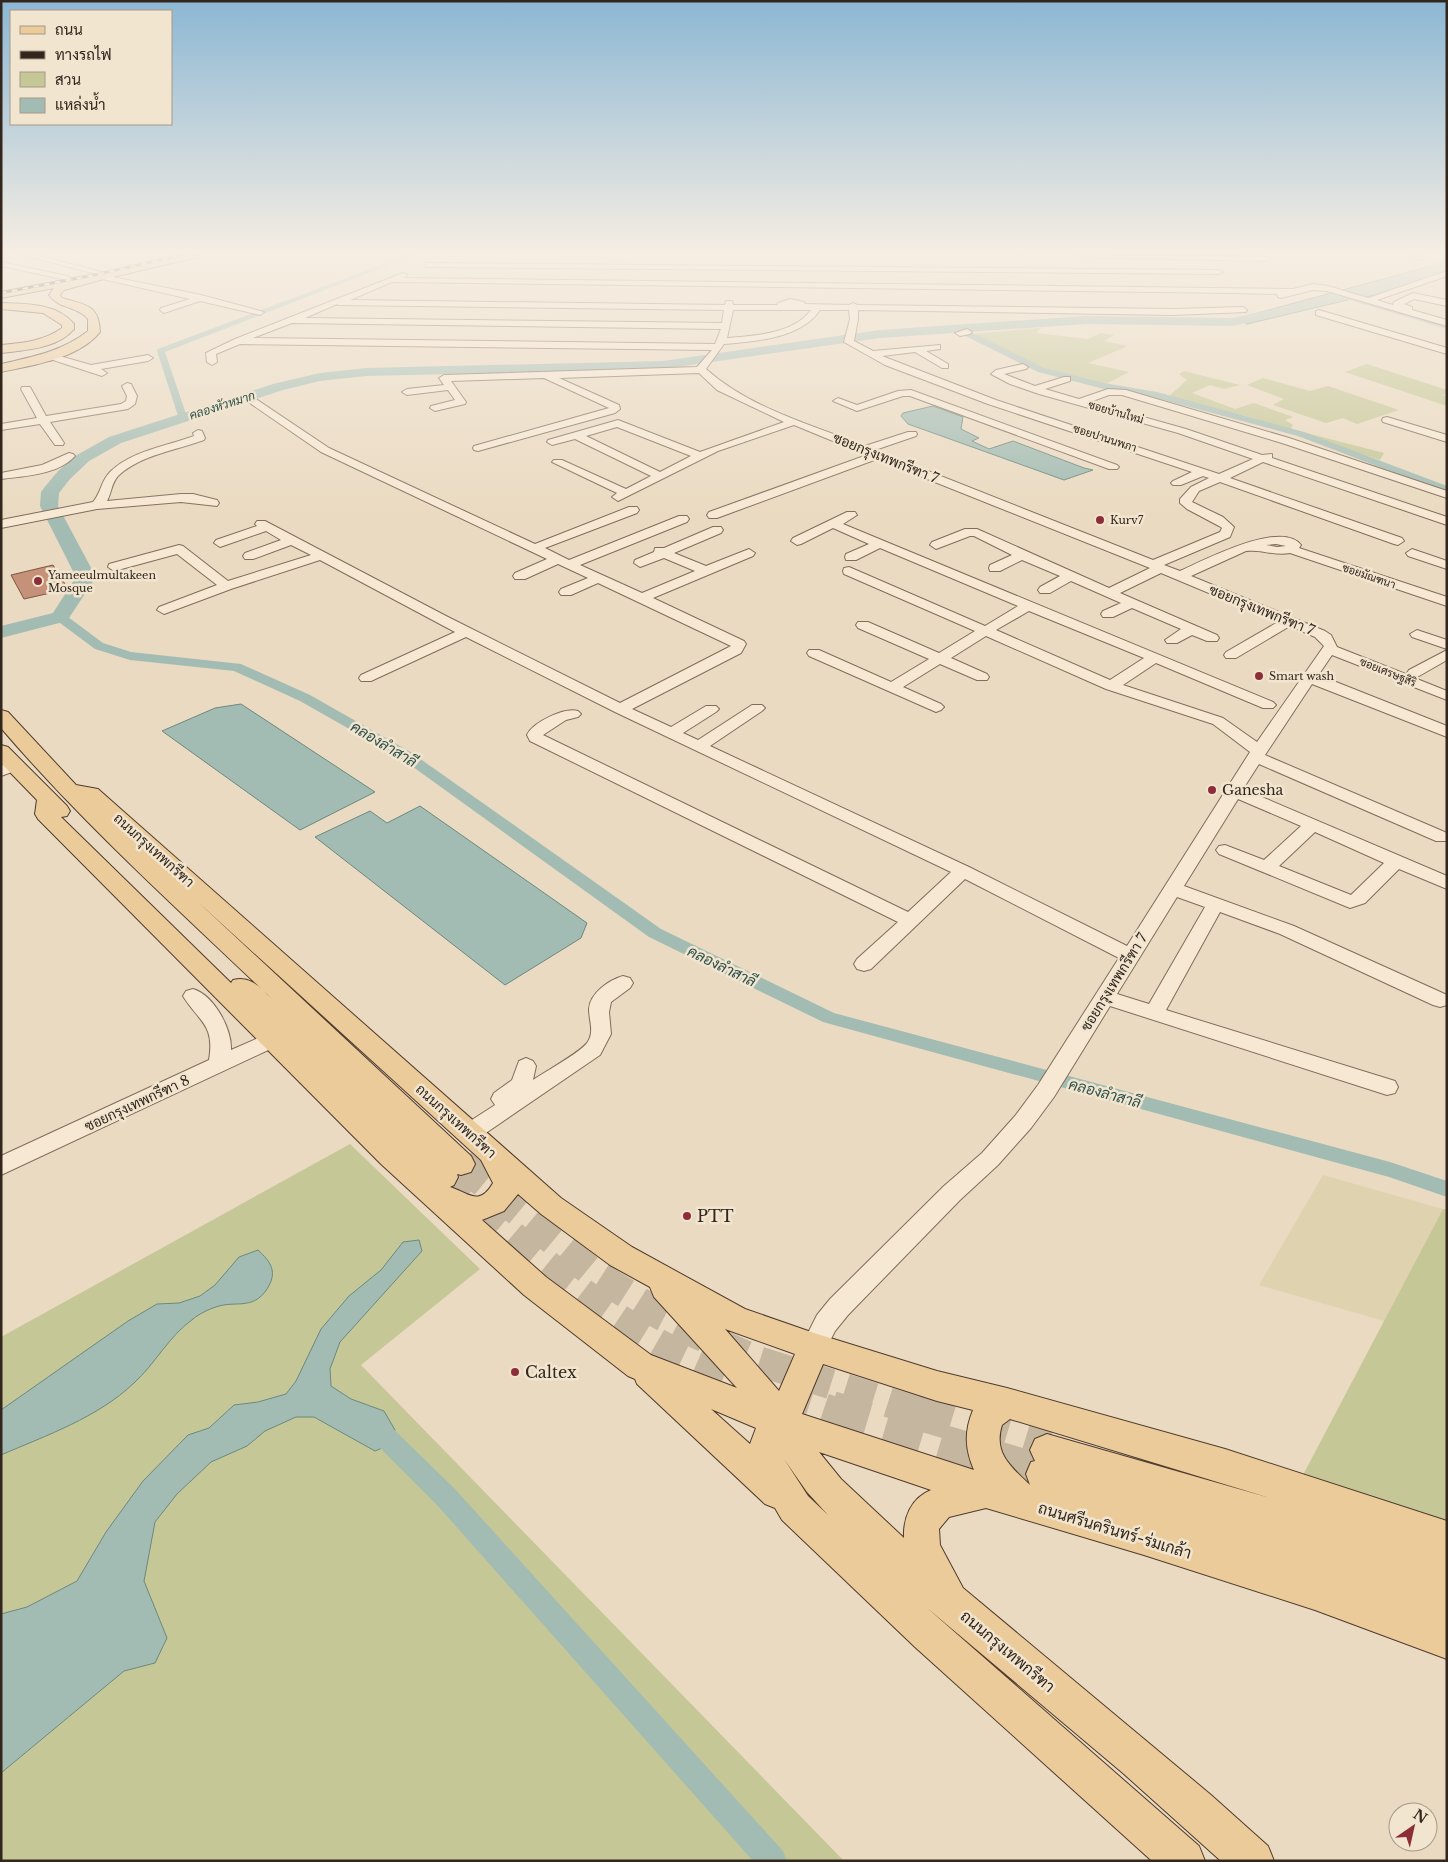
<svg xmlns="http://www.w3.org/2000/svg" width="1448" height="1862" font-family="'Libre Baskerville',Sarabun,serif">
	<rect width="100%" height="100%" fill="#eadac1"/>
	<path fill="#dfd3af" d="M1323 1175 1443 1209 1384 1321 1259 1285Z"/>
	<path fill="#c5c796" d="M1041 328 1036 333 1088 339 1100 333 1114 335 1104 341 1128 346 1088 363 1129 372 1104 385 1055 373 1030 364 970 334Z
		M1367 364 1447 390V394L1443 395 1447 397V406L1345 372Z
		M1184 371 1240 385 1224 389 1210 385 1192 393 1235 409 1254 403 1293 417 1285 420 1293 425 1291 429 1384 453 1380 460 1250 417 1168 397 1187 380 1179 374Z
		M1263 378 1310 391 1328 386 1399 410 1357 424 1343 418 1326 423 1273 405 1284 399 1247 385Z
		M350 1144 480 1269 361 1365 844 1861H1V1337Z
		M1443 1209 1447 1210V1525L1303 1475Z"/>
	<path fill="#a3bcb3" stroke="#6b897f" d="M1447 259V272C1416 280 1387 296 1356 298L1247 324 1239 318 1442 263Z
		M933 406 963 417 961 429 979 438 972 441 989 449 1013 441 1084 468 1093 470 1064 480 908 424 901 416 903 413Z
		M241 704 375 792 300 830 162 731 215 708Z
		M420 806 587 923 581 938 505 985 315 837 370 811 387 823Z
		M419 1240 422 1251 340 1342 330 1369 331 1386 351 1399 384 1411 395 1430 387 1446 375 1451 314 1417H296L265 1431 247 1446 211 1462 177 1494 155 1522 144 1581 167 1638 155 1663 124 1671 1 1773V1614L27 1607 77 1581 106 1532 143 1481 188 1435 209 1428 234 1405 258 1402 286 1394 296 1381 321 1329 349 1296 381 1270 403 1242Z
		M258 1250C271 1262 278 1272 267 1289 253 1311 234 1300 216 1307 209 1309 199 1314 193 1319 169 1336 155 1364 134 1383 97 1418 47 1435 1 1455V1410L128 1321 157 1304 179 1303 200 1296 215 1285 239 1257Z"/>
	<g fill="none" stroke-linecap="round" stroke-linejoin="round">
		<path fill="#a3bcb3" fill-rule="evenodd" d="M407 255H416L165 352 187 417 185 419H179L157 351 158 349Z
			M1346 295 1447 324V329L1346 299Z
			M957 328H963L1044 368 1104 383 1157 392 1304 432 1447 486V493L1298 436 1156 398 1104 389 1038 372 957 332Z
			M60 613 64 614 103 643 131 652 241 664 310 695 412 753 661 929 834 1013 1390 1162 1447 1181V1197L1389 1177 823 1022 649 937 402 759 300 701 234 671 130 660 95 649 56 620 54 617 56 614Z
			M374 1415 382 1418 455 1489 783 1851 787 1861H753L437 1505 366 1434 362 1426 366 1418Z"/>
		<path fill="#a3bcb3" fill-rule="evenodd" d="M1278 308 1283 309 1284 312 1283 315 1232 326 1086 324 880 338 663 369 366 376 320 381 283 390 121 443 89 461 70 479 59 493 58 506 96 577 67 621 1 638V626L53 613 76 577 40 506 41 492 44 488 58 471 77 455 109 437 273 384 320 373 366 368 663 361 880 330 1086 316 1232 318Z"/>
	</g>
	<path fill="#c59279" stroke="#7f5541" d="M53 565 68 589 24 599 11 575Z"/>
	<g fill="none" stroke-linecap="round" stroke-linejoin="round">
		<path stroke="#c5b6a0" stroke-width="30" stroke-dasharray="30 15" stroke-linecap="butt" d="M461 1164 589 1270 657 1313 697 1334 758 1361 919 1412
			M444 1177C513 1235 580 1299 659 1344 713 1374 776 1392 835 1412"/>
		<path stroke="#c5b6a0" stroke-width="38" stroke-dasharray="38 19" stroke-linecap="butt" d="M831 1410 1043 1474
			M915 1410 1047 1450"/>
		<g stroke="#826c5a" stroke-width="2">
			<path id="minor" d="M22 255H36L101 272 97 274Z
				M1076 255 1267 257 1271 259 1267 261 1080 257Z
				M1413 255H1422L1424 258 1417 260Z
				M1 262 67 276 71 278 67 280 1 266Z
				M426 263 1219 270 1223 272 1219 274 429 267H426Z
				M1447 271V276L1377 300 1393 305 1394 302 1413 293 1447 300V306L1414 299 1404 304 1412 307V310L1447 320V326L1327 291 1313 290 1281 298 1278 297 1277 294 1234 293 392 282 350 300 725 305 726 301H732L733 305H777L778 303 790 299 804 302 805 304 849 305 853 303 857 305 1173 309 1243 307 1247 310 1246 312 1173 315 858 310V319L854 341 873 351 940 345V349L926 351 948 364V368H942L915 352 882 356 996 400 1219 474 1253 459 1178 433 1039 394 1010 384 991 374 996 370 1023 364 1028 367 1026 369 1004 374 1035 386 1064 377H1070V381L1045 389 1079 399 1108 389 1126 390 1289 438 1447 491V498L1282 443 1122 395H1109L1090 402 1186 429 1262 455 1272 454V458L1447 517V525L1263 462 1230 478 1402 538 1404 541 1398 545 1394 544 1220 482 1199 491 1192 502 1223 517 1234 527 1230 537 1164 565 1180 571C1203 561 1282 519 1301 545L1299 548 1447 597V606L1290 553C1274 556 1261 549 1246 551L1191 576 1325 631 1331 635 1337 647 1408 675 1407 673 1409 670 1447 650V660L1419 676 1412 677 1447 691V700L1332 655 1317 677 1336 682 1447 726V737L1312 684 1265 755 1447 833V841H1436L1259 764 1243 789 1447 876V889L1399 869 1365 903 1350 908 1219 854 1216 850 1219 846 1225 845 1264 860 1301 826 1238 799 1184 886 1294 926 1447 995V1005L1440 1007 1433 1005 1280 934 1220 912 1166 1010 1395 1081 1398 1087 1395 1093 1387 1095 1110 1006 1054 1097 1031 1128 998 1165 960 1200 848 1315 835 1331 823 1355 814 1358 805 1355 801 1347 817 1315 830 1299 944 1186 982 1153 1015 1116 1038 1085 1119 958 965 879 871 969 864 971 857 969 854 964 857 959 898 922 530 741 527 735C533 722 565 707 578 711L581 714 578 717 566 720 543 735 908 912 951 872 615 712 466 637 371 681H361L359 678 361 675 455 632 320 560 231 589 164 614 157 610 159 607 217 585 177 554 114 571 108 567 109 564 179 545 183 546 228 581 311 555 291 545 253 559H245L243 556 245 553 281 540 266 531 220 547 214 543 216 540 257 526 255 524 257 521H265L446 616 620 703 731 646 598 583 571 595H561L559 592 561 589 588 578 558 564 525 579H515L513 576 515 573 547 559 321 452 244 399 249 396 253 397 329 448 535 544 629 507H637L639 510 637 513 545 548 569 560 679 516H687L689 519 687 522 580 565 642 593 695 571 664 558 640 567 634 563 635 560 654 552 655 548H664L713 527H721L723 530 721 533 674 553 706 566 749 549 755 553 753 556 653 598 744 641 746 644 741 653 632 709 671 727 706 706H716L719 709 716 712 683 733 698 740 752 705H762L765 708 762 711 710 746 969 867 1127 946 1250 752 1213 724 1106 689 986 636 951 658 987 674 989 677 987 680H977L940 664 903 687 941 704 944 707 941 710 936 712 809 656 807 653 809 650H819L891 682 929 659 858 628 856 625 858 622H868L939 653 975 631 844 574 843 571 844 568 849 567 985 626 1018 606 880 548 856 560H846L845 557 846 554 869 544 833 528 801 544 797 545 791 541 793 538 847 512H855L857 515 843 524 1273 702 1276 705 1273 708H1263L1156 663 1123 685 1223 718 1257 742 1324 646 1315 637 1290 626 1236 658H1226L1224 655 1226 652 1278 622 1161 573 1120 593 1217 635 1219 638 1217 641H1207L1192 635 1177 643H1167L1165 640 1181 629 1132 608 1113 617H1103L1101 614 1103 611 1121 603 1071 581 1050 593H1040L1038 590 1040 587 1060 576 1022 560 1000 571H990L989 568 990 565 1012 555 974 536H970L936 549 930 545 932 542 965 529H977L1109 588 1150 568 877 459 717 518H709L707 515 709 512 867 455 794 425 718 451 618 501 612 497 617 493 552 462 554 460H562L626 489 651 476 575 439 552 445 547 442 548 440 618 420 700 452 784 422 717 390 699 373 559 378 619 405 620 409 615 413 478 451 474 450 473 448 474 446 609 408 544 378 451 381 466 402 465 404 435 411 430 408 431 406 455 400 448 390 407 395 402 392 407 389 444 385 439 378 444 375 697 367 712 350 240 344 216 354 217 362 212 365 207 362 206 353 235 339 403 273 407 275 404 278 1293 289 1313 284 1328 286 1368 298ZM337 304 338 305 724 310 722 323 305 318ZM733 310H811C794 334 753 336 727 338ZM820 310H849L850 319 844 342 885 365 988 404 1192 472 1173 481 1171 483 1173 485H1181L1203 476 1209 478 1191 487 1180 499V503L1187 509 1219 526 1222 528 1220 532 1153 560 875 450 916 436 917 434 916 432H908L865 446C812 425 749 408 706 369L724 344C756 341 800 339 820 310ZM292 323 721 329 715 344 253 338ZM617 427 691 456 660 472 586 436ZM1276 544 1286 546 1277 547 1266 545ZM1029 611 1144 658 1110 680 996 630ZM1315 832 1384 863 1351 895 1279 866ZM1177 897 1205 907 1149 1004 1117 994Z
				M98 274 201 295 264 312 260 315 200 301 164 313 160 310 161 308 190 299 98 278Z
				M1319 310 1447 348V354L1316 315V311Z
				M967 329 972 332 970 334 960 336 955 333Z
				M56 355 91 365 148 355 153 358 148 361 101 369 107 373 102 376 53 360V356Z
				M127 383 131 384 137 396 135 404 128 409 50 422 64 443 63 445H55L40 424 1 430V424L37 418 21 389 22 387H30L46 416 121 404 126 401 127 396 122 386Z
				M911 390 1117 465 1119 467 1117 469H1109L910 396H903L857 411 833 401 838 398 857 405 898 391Z
				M1387 417 1447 435V442L1383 422 1382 420 1383 418Z
				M198 430 202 431 205 438 204 440C177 450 140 455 118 476 111 484 112 492 107 501L181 494H193L217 500 219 503 217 506 181 502 97 509 1 528V520L93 502C101 493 101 481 110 472 131 451 167 446 194 436L193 433Z
				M69 453 73 454 75 456C58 475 24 476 1 479V473L42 465Z
				M1412 549 1447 561V569L1408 556 1406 553Z
				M1417 630 1447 640V649L1412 637 1410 634Z
				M14 761 20 763 22 766 20 769 1 776V765Z
				M623 976 630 978 633 983 630 988 611 1002 609 1012 611 1034 600 1055 477 1139 469 1141 461 1139 458 1133 461 1127 495 1105 491 1099 494 1093 512 1080 519 1061 526 1058 533 1061 536 1066 533 1080C546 1071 578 1054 587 1043 595 1032 589 1021 589 1009 590 993 609 980 623 976Z
				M193 989C214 995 232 1029 231 1050L265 1035 272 1033 279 1035 282 1040 279 1045 1 1175V1156L209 1060C215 1024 199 1022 183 996L186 991Z"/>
		</g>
		<g stroke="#4f3b2e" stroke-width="2">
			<path id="major" d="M180 255H199L198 257 104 279 64 290 60 295 62 298C85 305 99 304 100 332 78 359 33 365 1 372V364C32 357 63 351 88 331V319C77 306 59 309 49 295L54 288 1 298V292L101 273Z
				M1 303C26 304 57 303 74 324V329C57 349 25 350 1 353V345C23 343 44 341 62 328V325L43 313 1 309Z
				M1 710 8 712 76 785 98 789 561 1198 632 1247 745 1309 814 1333 937 1371 1007 1388 1225 1449 1447 1521V1557L1415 1546 1447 1557V1621L1343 1583 1447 1621V1659L1315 1610 1144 1555 986 1508 949 1517 939 1529 940 1545 963 1588 1211 1795 1268 1846 1274 1861H1221L1124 1774 926 1607 1199 1846 1205 1861H1152L915 1647 782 1520 775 1508 765 1504 637 1384 635 1379 628 1376 524 1295 381 1164 38 819 35 814 37 800 1 763V745L8 747 67 806 70 811 67 816 61 817 231 983 233 980C251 975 260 988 272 999 180 911 84 825 1 728ZM198 902 481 1160 493 1183C479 1207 469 1193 450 1187L454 1185 458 1177 457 1174 461 1175 471 1172 475 1164 471 1156ZM518 1194 541 1214 610 1265 650 1287 654 1297 737 1388 651 1355 546 1277 482 1220 504 1211ZM725 1329 795 1354 779 1391ZM823 1364 937 1401 973 1410C964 1432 965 1449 974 1470L802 1414ZM711 1409 756 1428 750 1444ZM1010 1419 1270 1498 1047 1434 1035 1439 1030 1450 1035 1461 1031 1462 1026 1474 1030 1485C1011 1467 993 1453 1002 1425ZM819 1452 931 1490C911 1498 903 1518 904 1538L841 1479ZM784 1459 807 1492 828 1515 808 1496Z"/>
		</g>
		<use href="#minor" fill="#f6e8d3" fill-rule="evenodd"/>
		<use href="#major" fill="#ebcb9a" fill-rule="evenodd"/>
		<g stroke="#32261d" stroke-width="2.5">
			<path id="rail" d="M1 293 95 275 182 255"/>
		</g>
		<use href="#rail" stroke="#f2e5cf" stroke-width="2" stroke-dasharray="5.5" stroke-linecap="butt"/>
	</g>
	<linearGradient id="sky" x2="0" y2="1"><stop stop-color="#8cb7d3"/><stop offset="0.49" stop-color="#f6eee3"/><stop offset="1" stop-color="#f6eee3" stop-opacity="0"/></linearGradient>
	<rect width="1448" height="516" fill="url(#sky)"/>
	<g fill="#8c2e37" stroke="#f2e5cf" stroke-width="2">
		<circle cx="1100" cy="520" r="5"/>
		<circle cx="38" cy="581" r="5"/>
		<circle cx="1259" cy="676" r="5"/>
		<circle cx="1212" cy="790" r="5"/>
		<circle cx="687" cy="1216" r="5"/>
		<circle cx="515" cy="1372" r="5"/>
	</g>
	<g text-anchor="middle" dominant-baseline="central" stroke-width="5" stroke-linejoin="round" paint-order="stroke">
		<g font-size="11" fill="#32261d" stroke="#f2e5cf">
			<text transform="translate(1116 412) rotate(16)">ซอยบ้านใหม่</text>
			<text transform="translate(1105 438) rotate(18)">ซอยปานนพภา</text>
			<text transform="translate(1369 576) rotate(19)">ซอยมัณฑนา</text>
			<text transform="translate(1388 672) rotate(22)">ซอยเศรษฐสิริ</text>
		</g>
		<g font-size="11" fill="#32261d" stroke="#f2e5cf" text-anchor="start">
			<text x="1110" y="520">Kurv7</text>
			<text x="48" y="575">Yameeulmultakeen<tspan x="48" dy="13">Mosque</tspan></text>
			<text x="1269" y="676">Smart wash</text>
		</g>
		<g font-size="12" font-style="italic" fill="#2d514c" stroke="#f2e5cf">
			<text transform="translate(222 405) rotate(-18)">คลองหัวหมาก</text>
		</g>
		<g font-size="14" fill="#32261d" stroke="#f2e5cf">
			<text transform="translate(886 458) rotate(22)">ซอยกรุงเทพกรีฑา 7</text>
			<text transform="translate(1262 610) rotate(22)">ซอยกรุงเทพกรีฑา 7</text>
			<text transform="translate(154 850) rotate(42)">ถนนกรุงเทพกรีฑา</text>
			<text transform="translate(1114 982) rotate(-58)">ซอยกรุงเทพกรีฑา 7</text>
			<text transform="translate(137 1103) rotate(-25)">ซอยกรุงเทพกรีฑา 8</text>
			<text transform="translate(456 1121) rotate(42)">ถนนกรุงเทพกรีฑา</text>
		</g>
		<g font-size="14" fill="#32261d" stroke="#f2e5cf" text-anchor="start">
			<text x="1222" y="790">Ganesha</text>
		</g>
		<g font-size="15" font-style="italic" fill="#2d514c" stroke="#f2e5cf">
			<text transform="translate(384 744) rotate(31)">คลองลำสาลี</text>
			<text transform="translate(722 966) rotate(26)">คลองลำสาลี</text>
			<text transform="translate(1105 1093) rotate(15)">คลองลำสาลี</text>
		</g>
		<g font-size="16" fill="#32261d" stroke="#f2e5cf" text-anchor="start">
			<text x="697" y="1216">PTT</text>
			<text x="525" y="1372">Caltex</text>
		</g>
		<g font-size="16" fill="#32261d" stroke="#f2e5cf">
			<text transform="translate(1115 1530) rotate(17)">ถนนศรีนครินทร์-ร่มเกล้า</text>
			<text transform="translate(1008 1651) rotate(40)">ถนนกรุงเทพกรีฑา</text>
		</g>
	</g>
	<rect width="1448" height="1862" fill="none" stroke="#32261d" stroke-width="5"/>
	<rect x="10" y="10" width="162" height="115" fill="#f2e5cf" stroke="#a59988"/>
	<rect x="20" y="26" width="25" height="8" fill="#ebcb9a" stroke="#a59988"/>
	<text x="55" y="35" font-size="15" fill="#32261d">ถนน</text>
	<rect x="20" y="51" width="25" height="8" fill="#32261d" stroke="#a59988"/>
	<text x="55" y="60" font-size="15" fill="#32261d">ทางรถไฟ</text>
	<rect x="20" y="72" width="25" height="15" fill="#c5c796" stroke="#a59988"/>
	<text x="55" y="85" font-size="15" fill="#32261d">สวน</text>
	<rect x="20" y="98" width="25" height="15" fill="#a3bcb3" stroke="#a59988"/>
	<text x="55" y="110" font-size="15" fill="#32261d">แหล่งน้ำ</text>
	<g transform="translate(1413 1827) rotate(34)"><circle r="24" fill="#f2e5cf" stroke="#a59988"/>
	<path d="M0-4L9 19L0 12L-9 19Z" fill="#8c2e37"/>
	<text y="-8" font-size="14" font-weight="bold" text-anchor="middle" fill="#32261d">N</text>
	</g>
</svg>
